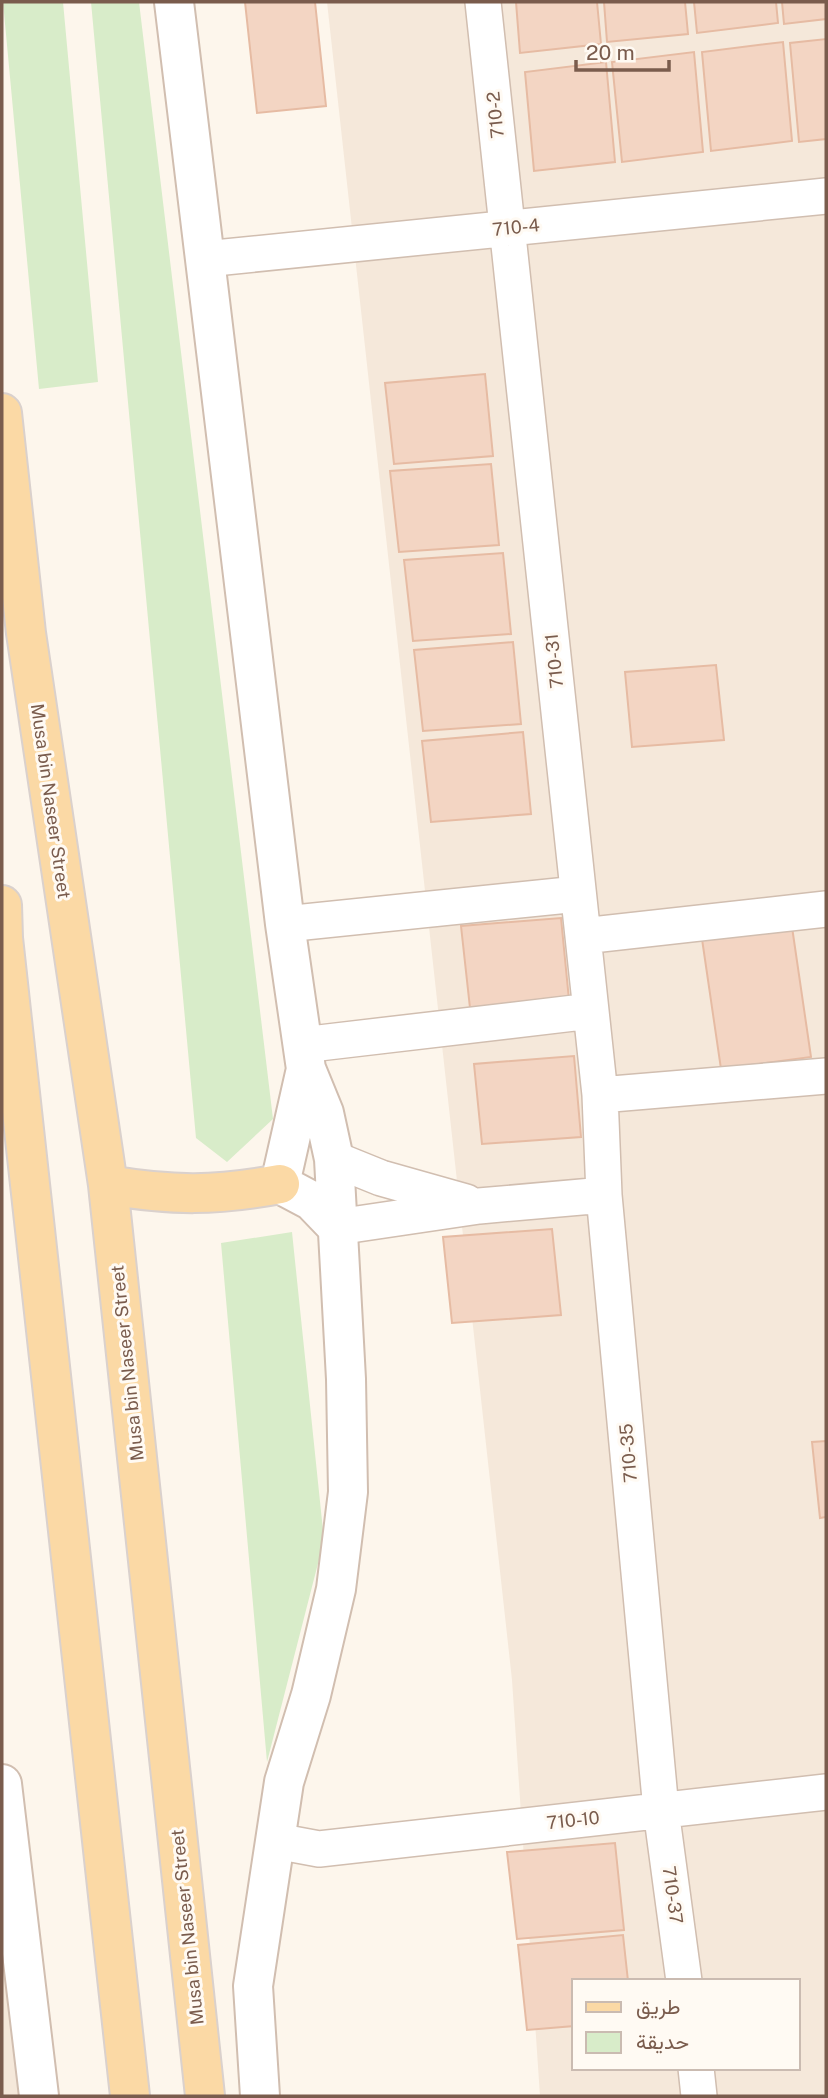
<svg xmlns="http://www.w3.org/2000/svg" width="828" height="2098" font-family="'Public Sans',Vazirmatn,sans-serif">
	<rect width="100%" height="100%" fill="#fdf6ec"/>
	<path fill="#f5e8da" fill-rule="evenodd" d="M327 2H826V2096H540L512 1680ZM574 1981H798V2068H574Z
		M2 1893 25 2096H2Z"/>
	<path fill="#d8ecc9" d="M3 2H63L98 382 39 389Z
		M91 2H139L273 1119 227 1162 196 1138Z
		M292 1232 324 1540 267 1762 221 1243Z"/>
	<path fill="#f3d5c3" stroke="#e6bba3" stroke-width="2" d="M245 2H315L326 106 257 113Z
		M516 2H597L601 44 520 53Z
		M604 2H685L688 34 607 42Z
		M694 2H776L778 23 697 33Z
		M782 2H826V19L784 24Z
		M826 39V139L799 142 790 43Z
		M783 42 792 141 711 151 702 52Z
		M694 52 703 152 622 162 612 62Z
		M606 62 615 162 534 171 525 72Z
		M485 374 493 456 394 464 385 383Z
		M491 464 499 545 399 552 390 471Z
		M503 553 511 634 413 641 404 560Z
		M513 642 521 724 423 731 414 650Z
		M716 665 724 740 632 747 625 672Z
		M523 732 531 814 431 822 422 741Z
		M561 918 569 1000 470 1008 461 926Z
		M792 927 811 1057 721 1069 702 939Z
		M574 1056 581 1137 482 1144 474 1064Z
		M552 1229 561 1315 452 1323 443 1237Z
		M826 1441V1517L820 1518 812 1442Z
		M615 1843 624 1930 517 1939 507 1852Z
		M623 1935 628 1981H574V2026L527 2030 518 1945Z"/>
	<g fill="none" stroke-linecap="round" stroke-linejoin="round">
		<g stroke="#d1beb0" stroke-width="38">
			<path id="minor" d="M483 2 600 1095 604 1195 661 1810 684 1981
				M205 259 826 196
				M285 924 578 894
				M583 936 826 909
				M302 1045 591 1011
				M600 1095 826 1076
				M334 1159 381 1178 466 1202
				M337 1227 479 1206 604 1195
				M276 1841 319 1849 826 1792
				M696 2068 699 2096"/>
		</g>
		<g stroke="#d1beb0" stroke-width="42">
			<path id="tertiary" d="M174 2 285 924 306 1069 324 1113 334 1159 346 1379 348 1492 336 1589 311 1695 284 1782 253 1986 260 2096
				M306 1069 280 1184 312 1201 337 1227
				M2 1784 39 2096"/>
		</g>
		<g stroke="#dad1cd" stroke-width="42">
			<path id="primary" d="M2 413 26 633 108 1185 205 2096
				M2 905 3 938 130 2096
				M108 1185C173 1196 215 1196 280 1184"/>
		</g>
		<use href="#minor" stroke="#fff" stroke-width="35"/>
		<use href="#tertiary" stroke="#fff" stroke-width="38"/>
		<use href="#primary" stroke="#fbd9a5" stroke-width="38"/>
	</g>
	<g text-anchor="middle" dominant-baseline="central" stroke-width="6" stroke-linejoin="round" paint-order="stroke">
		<g font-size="18" fill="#7a5c4d" stroke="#fffaf3">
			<text transform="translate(495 115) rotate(-96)">710-2</text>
			<text transform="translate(516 227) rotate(-6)">710-4</text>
			<text transform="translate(554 661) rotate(-96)">710-31</text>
			<text transform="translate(51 801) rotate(82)">Musa bin Naseer Street</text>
			<text transform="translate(127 1363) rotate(-96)">Musa bin Naseer Street</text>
			<text transform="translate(628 1453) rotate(-95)">710-35</text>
			<text transform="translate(573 1820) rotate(-6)">710-10</text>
			<text transform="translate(673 1895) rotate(82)">710-37</text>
			<text transform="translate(187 1927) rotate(-96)">Musa bin Naseer Street</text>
		</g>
	</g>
	<rect width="828" height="2098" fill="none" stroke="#7a5c4d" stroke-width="7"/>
	<rect x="572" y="1979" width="228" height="91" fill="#fffaf3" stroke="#cabbb1" stroke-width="2"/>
	<rect x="586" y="2002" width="35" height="10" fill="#fbd9a5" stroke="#cabbb1" stroke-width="2"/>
	<text x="636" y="2014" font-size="21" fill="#7a5c4d">طريق</text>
	<rect x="586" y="2032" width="35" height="21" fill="#d8ecc9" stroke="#cabbb1" stroke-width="2"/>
	<text x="636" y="2049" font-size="21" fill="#7a5c4d">حديقة</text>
	<path d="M576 60v10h93v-10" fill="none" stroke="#7a5c4d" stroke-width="3.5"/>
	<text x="586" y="60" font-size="21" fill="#7a5c4d" stroke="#fffaf3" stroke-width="5" paint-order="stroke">20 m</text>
</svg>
